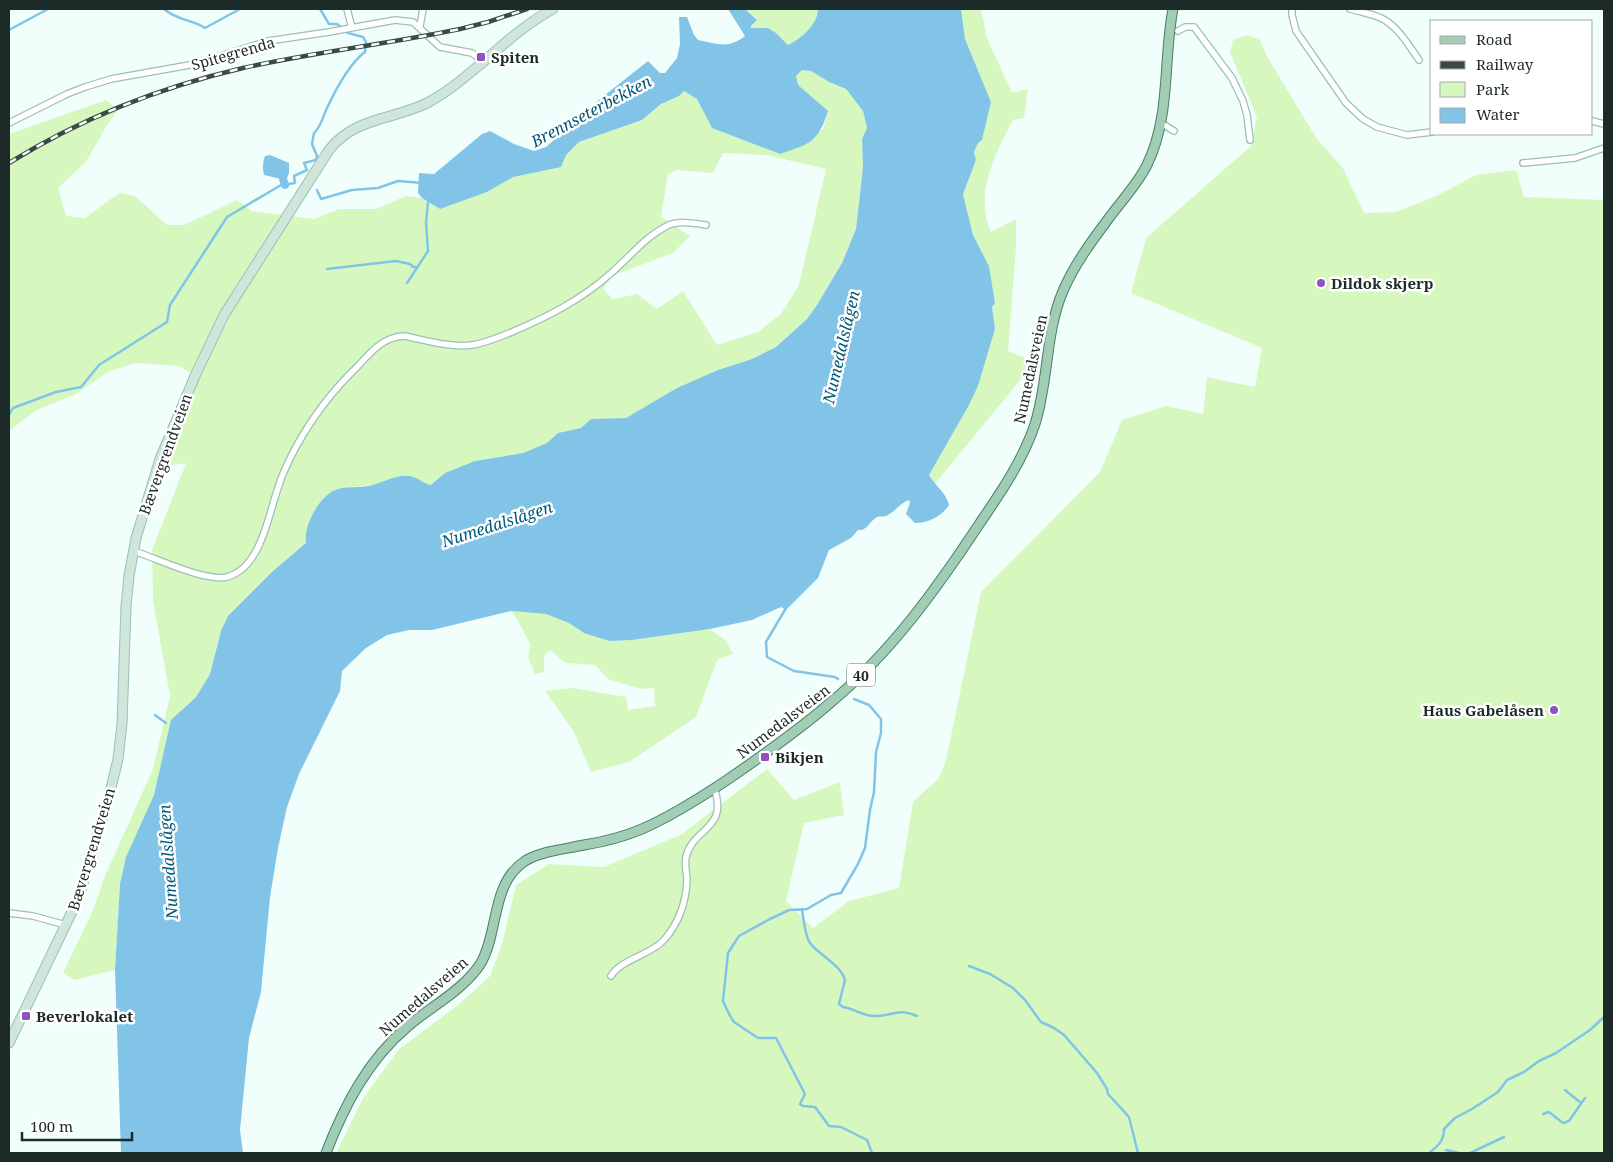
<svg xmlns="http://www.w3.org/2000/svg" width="1613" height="1162" font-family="'Noto Serif',serif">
	<rect width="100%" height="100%" fill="#f0fffc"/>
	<path fill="#d6f8bf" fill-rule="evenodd" d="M745 9H818C818 24 801 39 788 45L776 33 768 28H751V26L757 19Z
		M961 9H981L987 38 1012 93 1028 89 1024 118 1013 120C995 154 974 195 991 232L1016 219V249L1008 351 1035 362 934 485 929 475 969 405 978 386 995 329 992 307 995 303 989 266 973 235 963 194 976 160 974 152 978 143 982 139 991 102 965 39Z
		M1248 35 1260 40 1268 58 1317 139 1343 168 1364 213 1396 212 1436 196 1476 175 1516 170 1524 197 1604 200V1153H336L363 1098 399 1049 458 1005 490 976 502 944 516 885 549 864 604 867 682 834 767 769 794 800 840 782 844 815 804 823 786 901 813 928 849 901 899 888 913 802 939 778 946 760 981 592 1100 472 1122 420 1166 406 1203 414 1207 377 1255 387 1262 348 1131 293 1146 238 1251 146 1257 117 1230 52 1233 40Z
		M802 70 811 71 829 82 846 89 863 111 867 128 862 139 863 167 856 229 842 263 817 305 807 319 776 347 752 359 718 370 664 396 626 418 591 419 581 428 558 433 547 443 523 453 475 461 437 480 431 485C423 484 418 477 410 476 396 474 385 482 373 485 362 488 349 485 338 489 322 495 303 526 306 543L221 631 210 674 196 697 183 708 162 766 154 795 126 857 120 884 115 970 75 980 63 973 94 908 104 878 153 769 170 696 153 601 152 550 186 463 160 467 192 374 179 366 135 363 108 372 76 394 35 411 9 431V134L106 100 118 110 107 125 86 162 58 188 66 216 85 218 119 193 135 196 167 225H184L237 200 252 211 314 219 339 209H376L406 196 422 198 440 209 487 192 513 177 534 172 566 155 579 142 642 120 661 104 679 96 684 91 697 99 712 128 780 154 823 129 828 112 797 85 796 76ZM723 153 766 155 826 169 799 285 781 314 758 332 717 345 683 291 657 309 637 294 613 299 603 289 612 276 673 253 690 236 661 217 668 174 677 170 713 173Z
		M511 611 546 614 569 623 584 633 609 641 632 640 710 629 726 641 733 654 717 660 696 717 629 762 591 772 574 732 545 691 573 688 626 697 628 710 655 706 654 688 640 689 608 679 595 665 566 663 550 650 544 656V672L535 674 528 657 530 644 518 621Z"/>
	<path fill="#82c4e7" d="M728 9H745L757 20 751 26V28H768L776 33 788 45C801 39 818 24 818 9H961L965 39 991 102 982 140 978 143 974 152 976 160 963 194 973 235 989 266 995 303 992 307 995 329 978 386 969 405 929 475C935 486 946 492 949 505 942 516 929 523 915 523L906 514 910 503 909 500C900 503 895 512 886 516 883 517 880 516 877 517 869 521 868 531 858 530L851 538 829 550 818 578 786 610 781 607 752 620 710 629 632 640 609 641 584 633 569 623 546 614 511 611 432 630H409L387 635 366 648 342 671 340 691 299 774 287 807 278 848 270 897 261 992 249 1038 240 1130 243 1153H121L115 970 120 884 126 857 154 795 171 720 196 697 210 674 221 631 228 616 272 572 306 543C303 526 320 494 338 489 348 486 359 488 369 486 383 483 395 474 410 476 418 477 423 484 431 485L445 473 475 461 523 453 547 443 558 433 581 428 591 419 626 418 677 388 718 370 752 359 776 347 807 319 817 305 842 263 856 229 863 167 862 139 867 128 863 111 846 89 829 82 811 71 802 70 796 76 798 85 828 111C818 143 809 144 780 154L712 128 697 99 684 91 679 96 661 104 642 120 579 142 566 155 561 167 513 177 487 192 440 209 422 198 418 193 419 173 434 174 482 134 490 131 514 144 534 151 546 147 600 99 648 61 660 73H665L677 58 680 44 679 17H687L694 35 698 40C718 44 728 49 745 36Z
		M270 155 289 163V173L287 178 281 179 264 175C262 168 263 162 265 156Z"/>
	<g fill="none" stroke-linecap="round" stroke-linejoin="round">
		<path stroke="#82c4e7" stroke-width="2.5" d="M164 9C178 21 191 19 205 28L240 9
			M9 30 48 9
			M317 190 321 199 352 190 378 188 398 181 423 183
			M327 269 396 261 410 264 413 267H417
			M407 283 428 251 426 223 428 202 430 199
			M9 415 13 408 56 392 81 387 99 365 167 322 170 305 227 217 281 185 295 183 294 176 307 170 304 163 316 160 317 156 312 144 314 133C321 127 323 116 327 108 335 91 349 64 365 52L366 42 363 37 348 33 337 24H329L320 9
			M786 608 766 642 767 657 794 671 835 677 838 679
			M854 699 869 705 881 719V733L876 752 874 792 870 810 865 848 858 864 841 893 831 895 807 909 789 910 768 920 739 936 728 953 723 1001 729 1014 734 1022 758 1038H776L805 1094 800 1104 803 1106 815 1107 829 1126 841 1127 867 1140 872 1153
			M155 715 166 723
			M802 909C803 917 806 938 810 943 819 955 841 965 845 980L839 1004 843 1007C853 1008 863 1016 874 1016 892 1017 896 1007 917 1016
			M969 966 990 974 1013 988 1025 1000 1041 1022 1054 1028 1064 1035 1097 1073 1107 1089 1108 1094 1129 1117 1138 1153
			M1565 1090 1581 1103
			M1543 1114 1549 1112 1563 1123 1569 1121 1585 1098
			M1446 1150 1459 1153
			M1429 1153C1438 1146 1444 1141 1444 1129L1455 1118 1472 1109 1498 1092 1507 1080 1524 1072 1539 1061 1556 1053 1590 1030 1604 1017
			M1470 1153 1504 1137"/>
		<path stroke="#82c4e7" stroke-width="8" d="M283 179 285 185"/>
		<g stroke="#9bbfb8" stroke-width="8">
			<path id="minor" d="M347 9 352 28
				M1292 9V15L1296 31 1346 103 1363 119 1377 127 1407 135 1432 132
				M1350 9C1360 12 1372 14 1381 18 1398 26 1409 46 1419 60
				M420 26 423 9
				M1178 31 1185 27H1194L1232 78 1243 101 1247 115 1250 140
				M1592 121 1604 124
				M9 123 67 94 85 87 111 79 195 64 268 41 329 32 395 20 413 22 440 47 472 53 483 62
				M1161 123 1174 131
				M1523 163 1575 158 1604 148
				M133 551C157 558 204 582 227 577 261 568 268 516 278 488 282 474 289 460 296 447 313 416 333 390 358 366 371 352 383 337 404 336 426 340 449 348 472 345 486 343 499 337 512 332 547 317 581 300 610 274 628 259 644 238 665 227 676 220 694 223 706 225
				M9 913 33 916 66 925
				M611 976C621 959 651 955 664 940 679 923 686 902 687 880 687 873 684 865 686 857 693 827 729 830 714 788"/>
		</g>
		<g stroke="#9bbfb8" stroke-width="11">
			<path id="secondary" d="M9 1043 79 897 111 788 118 759 122 724 126 606 129 576 136 538 160 459 195 376 224 315 329 150C355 117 393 120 427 103 448 92 465 77 483 62 505 43 527 23 553 9"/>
		</g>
		<g stroke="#4a7e62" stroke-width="11">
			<path id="primary" d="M326 1153C344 1106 368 1060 407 1027 430 1007 464 990 481 963 499 931 491 883 525 861 542 851 565 849 584 845 603 842 623 837 642 829 672 816 700 798 727 780 762 756 798 731 830 703 891 653 937 588 980 523 1001 492 1023 460 1035 424 1049 380 1045 333 1063 291 1075 263 1094 238 1112 214 1124 198 1138 183 1147 165 1171 116 1163 60 1173 9"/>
		</g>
		<use href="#minor" stroke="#fff" stroke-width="5.5"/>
		<use href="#secondary" stroke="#d0e6da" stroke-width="9"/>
		<use href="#primary" stroke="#a1cdb4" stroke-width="9"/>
		<g stroke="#3c4a47" stroke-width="4.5">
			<path id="rail" d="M9 163C80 119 161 87 243 68 315 52 388 44 460 29L488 22 527 9"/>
		</g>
		<use href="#rail" stroke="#fff" stroke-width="2.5" stroke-dasharray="8" stroke-linecap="butt"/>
	</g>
	<g fill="#9250c5" stroke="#fff" stroke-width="2">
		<rect x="476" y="52" width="10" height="10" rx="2.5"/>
		<circle cx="1321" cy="283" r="5"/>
		<circle cx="1554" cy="710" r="5"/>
		<rect x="760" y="752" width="10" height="10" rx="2.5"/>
		<rect x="21" y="1011" width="10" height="10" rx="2.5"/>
	</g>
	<g text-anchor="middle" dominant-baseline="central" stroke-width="5" stroke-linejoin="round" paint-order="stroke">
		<rect fill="#fff" stroke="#616b68" stroke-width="1" x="847" y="663.5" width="28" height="23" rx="4"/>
		<g font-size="14" font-weight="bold" fill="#1d2b28">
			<text x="861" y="675">40</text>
		</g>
		<g font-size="15" fill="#1d2b28" stroke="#fff">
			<text transform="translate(233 53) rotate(-16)">Spitegrenda</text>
			<text transform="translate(1030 369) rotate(-78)">Numedalsveien</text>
			<text transform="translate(165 454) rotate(-70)">Bævergrendveien</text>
			<text transform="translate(783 721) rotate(-37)">Numedalsveien</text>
			<text transform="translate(91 849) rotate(-73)">Bævergrendveien</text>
			<text transform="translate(423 996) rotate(-41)">Numedalsveien</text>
		</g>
		<g font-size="15" font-weight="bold" fill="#1d2b28" stroke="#fff" text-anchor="start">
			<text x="491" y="57">Spiten</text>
			<text x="1331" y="283">Dildok skjerp</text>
			<text x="1544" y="710" text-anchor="end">Haus Gabelåsen</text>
			<text x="775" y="757">Bikjen</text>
			<text x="36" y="1016">Beverlokalet</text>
		</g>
		<g font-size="16" font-style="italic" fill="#00597b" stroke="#fff">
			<text transform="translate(591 111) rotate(-28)">Brennseterbekken</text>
			<text transform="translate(841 347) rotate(-77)">Numedalslågen</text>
			<text transform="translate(497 524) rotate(-18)">Numedalslågen</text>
			<text transform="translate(168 862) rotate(-94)">Numedalslågen</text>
		</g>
	</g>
	<rect width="1613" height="1162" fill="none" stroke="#1d2b28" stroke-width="20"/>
	<rect x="1430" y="20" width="162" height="115" fill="#ffffff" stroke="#a5aaa9"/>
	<rect x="1440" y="36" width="25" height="8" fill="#a1cdb4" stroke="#a5aaa9"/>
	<text x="1476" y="45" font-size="15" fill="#1d2b28">Road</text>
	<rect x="1440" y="61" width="25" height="8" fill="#3c4a47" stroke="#a5aaa9"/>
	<text x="1476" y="70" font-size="15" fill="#1d2b28">Railway</text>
	<rect x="1440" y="82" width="25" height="15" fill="#d6f8bf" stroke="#a5aaa9"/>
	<text x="1476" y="95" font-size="15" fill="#1d2b28">Park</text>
	<rect x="1440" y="108" width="25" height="15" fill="#82c4e7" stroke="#a5aaa9"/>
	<text x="1476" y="120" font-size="15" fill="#1d2b28">Water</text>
	<path d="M22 1132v8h110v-8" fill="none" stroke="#1d2b28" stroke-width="2.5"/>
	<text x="30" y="1132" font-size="15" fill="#1d2b28" stroke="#ffffff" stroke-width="4" paint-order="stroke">100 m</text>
</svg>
